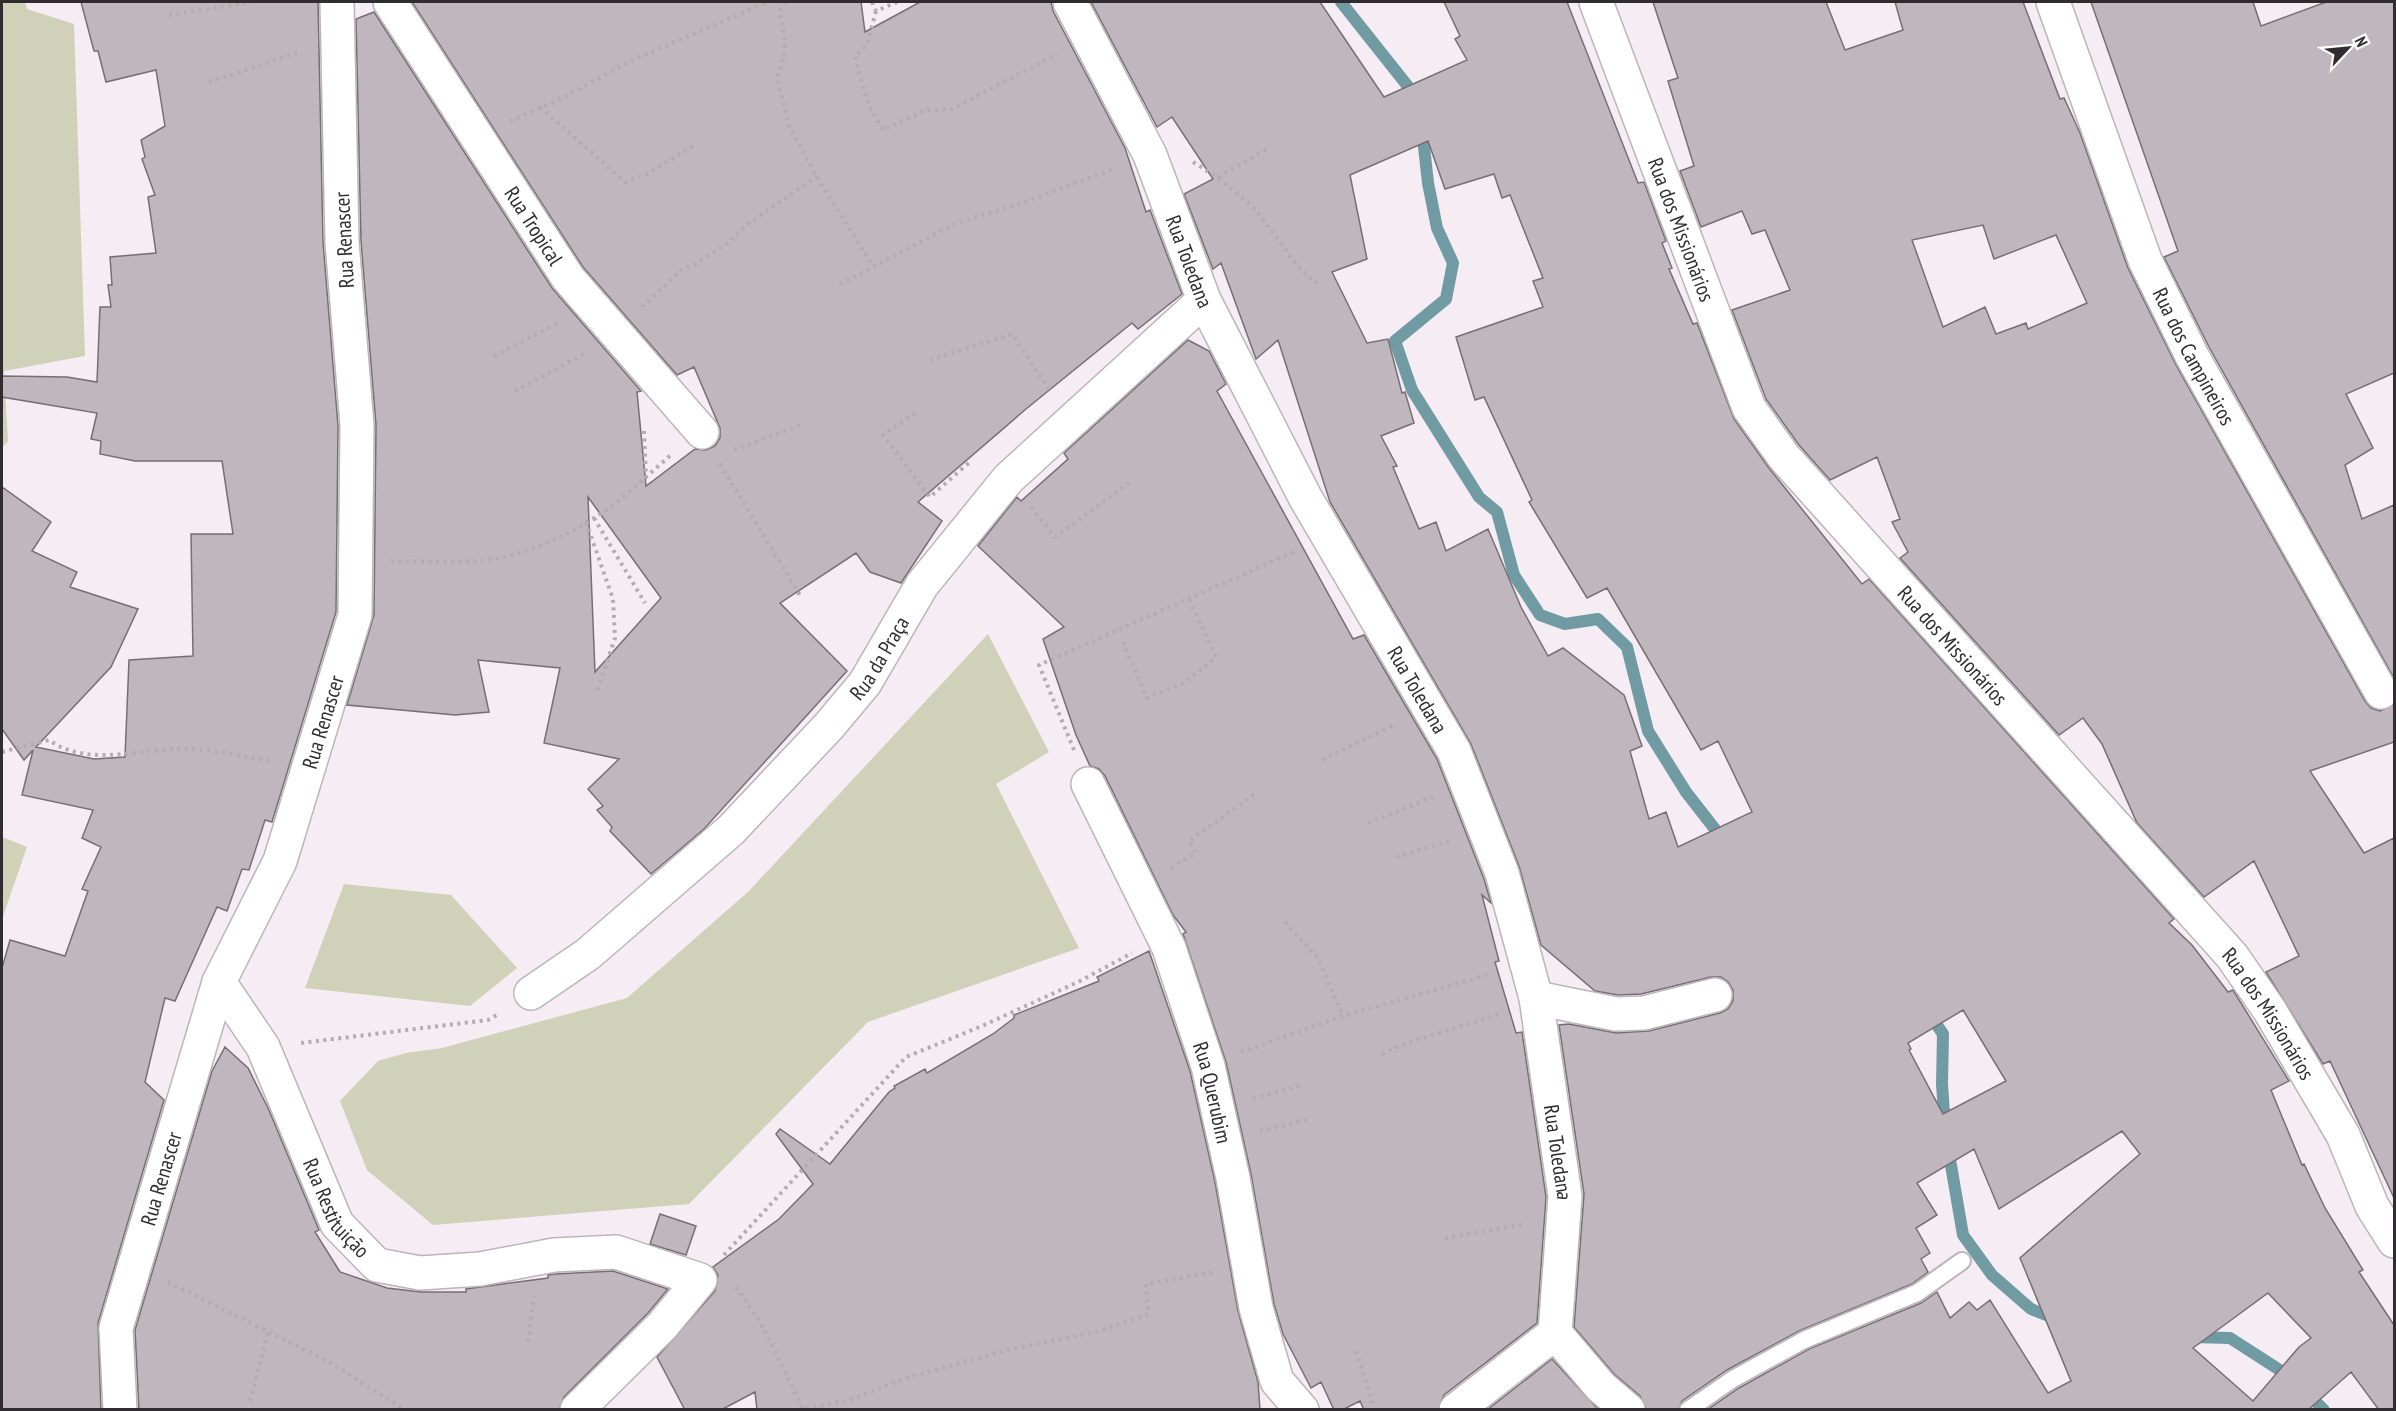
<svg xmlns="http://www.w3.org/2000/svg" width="2396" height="1411" font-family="'PT Sans Narrow',sans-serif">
	<rect width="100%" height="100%" fill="#f5ecf4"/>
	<path fill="#cfd1b9" d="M2 2H25L27 9 74 24 85 356 4 371 8 442 2 447Z
		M988 634 1049 752 996 784 1079 948 868 1022 689 1204 433 1225 367 1170 340 1101 378 1061 406 1053 442 1048 627 998 749 891Z
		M2 837 27 847 2 919Z
		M344 884 451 895 517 968 470 1006 305 988Z"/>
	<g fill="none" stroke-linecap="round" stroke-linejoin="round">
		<path stroke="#719ba3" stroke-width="12" d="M1341 2 1418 99
			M1422 129 1428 183 1437 228 1453 263 1446 299 1395 341 1412 390 1479 497 1497 512 1514 575 1540 615 1565 624 1598 619 1627 647 1648 731 1686 792 1725 842
			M1928 1012 1943 1034 1942 1084 1945 1128
			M1948 1148 1963 1235 1992 1275 2031 1309 2056 1319
			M2192 1337 2230 1338 2292 1378
			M2306 1392 2324 1410"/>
	</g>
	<path fill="#bfb6be" stroke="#776f76" stroke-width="1.5" fill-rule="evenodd" d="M81 2H318L323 242 338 426 336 612 272 822 265 820 249 870 242 869 227 911 217 907 175 1001 165 998 145 1082 164 1100 98 1323 101 1410H2V968L10 940 65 956 88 891 82 889 101 847 82 838 93 810 22 795 33 750 24 760 2 729V487L51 522 32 551 77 572 70 587 138 609 111 667 36 747 94 759 125 757 129 660 193 656 191 534H233L222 461H135L100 454 101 441 91 439 97 413 2 397V376L67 377 97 382 100 307H111L108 285H112L110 257 156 253 148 197 155 195 142 159 145 157 141 140 165 126 156 70 106 82 98 51H94Z
		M412 2H861L865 32 920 2H1051L1053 11 1125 148 1146 212 1150 210 1182 294 1138 329 1132 323 1026 409 918 502 942 521 901 583 870 572 856 553 780 603 847 671 704 829 651 874 610 831 612 827 597 810 603 806 588 789 619 759 544 743 560 668 478 660 489 712 455 715 347 705 374 615 376 425 361 241 356 19 374 12 552 288 641 391 637 392 646 486 695 449 706 450 715 446 720 438V428L694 367 677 375 583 267ZM588 497 661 598 595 672Z
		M1091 2H1320L1384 97 1467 60 1455 39 1460 36 1444 2H1567L1638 183 1644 182 1666 241 1662 243 1672 268 1669 269 1693 324 1697 323 1734 419 1769 468 1862 584 1869 579 2174 919 2169 923 2192 945 2228 992 2233 990 2289 1081 2271 1090 2302 1165 2304 1164 2325 1208 2363 1270 2359 1272 2394 1325V1410H2379L2351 1372 2308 1410H1707L1739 1388 1809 1349 1921 1303 1937 1292 1950 1318 1969 1302 1977 1310 1990 1300 2048 1393 2071 1381 2020 1258 2140 1154 2122 1131 1999 1209 1974 1149 1917 1183 1937 1215 1916 1228 1930 1253 1921 1259 1928 1272 1912 1284 1799 1331 1727 1370 1682 1401 1678 1410H1646L1640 1396 1614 1374 1574 1327 1584 1194 1559 1025 1569 1024 1616 1033 1649 1031 1720 1013 1728 1009 1733 1001V990L1728 982 1721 977H1711L1641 994 1618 995 1595 991 1541 945 1519 866 1471 744 1330 502 1278 340 1256 359 1221 263 1213 269 1184 194 1213 179 1172 117 1157 127ZM1428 141 1445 189 1494 174 1502 198 1510 195 1543 278 1533 281 1543 307 1456 337 1475 400 1484 397 1532 500 1529 502 1587 598 1607 588 1701 750 1718 741 1752 812 1678 847 1666 812 1649 819 1630 751 1642 746 1624 695 1563 648 1548 656 1521 607 1488 529 1446 551 1436 522 1419 529 1393 467 1397 466 1381 436 1414 423 1405 392 1402 393 1388 339 1367 343 1332 272 1367 259 1350 175ZM1963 1010 2006 1081 1943 1114 1909 1050 1911 1049 1908 1043ZM2268 1293 2311 1338 2299 1347 2253 1401 2193 1348Z
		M1653 2H1826L1845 50 1903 30 1895 2H2023L2060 99 2064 98 2080 133 2128 268 2176 365 2365 701 2371 708 2380 711 2394 704V742L2310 771 2364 853 2394 838V1198L2330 1061 2323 1064 2266 972 2299 956 2254 861 2204 897 2137 823 2102 744 2083 718 2059 735 1900 558 1908 552 1892 522 1900 519 1877 457 1830 480 1799 445 1766 399 1732 310 1790 290 1765 230 1752 234 1742 211 1701 227 1680 171 1694 166 1668 81 1678 78ZM1983 225 1994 259 2056 235 2087 303 2028 329 2026 323 1996 334 1985 307 1943 327 1912 240Z
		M2091 2H2253L2261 26 2326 2H2394V373L2346 394 2373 448 2345 465 2362 519 2394 505V678L2209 347 2164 257 2178 251Z
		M1188 340 1209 351 1226 384 1217 391 1353 639 1364 635 1437 759 1484 879 1491 903 1482 895 1499 961 1495 962 1516 1033 1522 1032 1546 1197 1537 1323 1444 1395 1438 1410H1364L1360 1401 1342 1410H1334L1321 1382 1311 1388 1283 1334 1274 1304 1251 1174 1226 1062 1183 934 1186 932 1173 915 1105 776 1099 769 1090 766 1076 735 1043 639 1064 627 978 546 1017 497 1021 501 1068 459 1064 453Z
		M1149 951 1190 1071 1215 1182 1238 1311 1258 1382 1260 1410H757L755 1392 721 1410H685L657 1357 715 1291 718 1275 713 1267 779 1219 813 1184 776 1134 780 1129 830 1164 889 1092 895 1088 894 1086 925 1069 927 1073 993 1034 1014 1018V1015L1099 981 1097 977Z
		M225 1047 248 1068 268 1108 319 1230 315 1232 340 1272 387 1288 421 1292H466V1289L548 1278V1275L556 1274 613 1271 668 1289 648 1313 564 1397 559 1410H139L135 1330 212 1071Z
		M660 1214 696 1226 686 1255 650 1244Z
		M1552 1359 1599 1410H1487Z"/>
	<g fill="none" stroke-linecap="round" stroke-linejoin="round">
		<g stroke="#bdb4bc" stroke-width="20">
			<path id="service" d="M1688 1410 1733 1379 1804 1340 1917 1293 1962 1261"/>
		</g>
		<g stroke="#bdb4bc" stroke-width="36">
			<g id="minor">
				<path id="s1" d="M390 2 568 278 702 432"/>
				<path id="s2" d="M1070 2 1150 155 1204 300 1305 497 1454 751 1502 873 1536 998 1565 1196 1555 1333 1601 1387 1628 1410"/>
				<path id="s3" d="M1596 2 1749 408 1784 457 2232 956 2270 1011 2343 1135 2372 1206 2394 1241"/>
				<path id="s4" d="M2053 2 2145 260 2192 356 2381 692"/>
				<path id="s5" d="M1088 784 1169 948 1208 1066 1233 1178 1256 1308 1277 1381 1302 1410"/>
				<path id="s6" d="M219 982 263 1047 337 1224 377 1265 420 1273 480 1269 554 1255 616 1252 700 1280 662 1326 577 1410"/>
				<path id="s7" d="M531 993 588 954 731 830 829 726 865 683 922 585 1008 479 1204 300"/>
				<path d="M1536 998 1616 1014 1644 1013 1715 995"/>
				<path id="s8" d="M120 1410 116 1328 219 982 280 861 355 615 357 425 342 242 337 2"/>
				<path d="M1456 1410 1555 1333"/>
			</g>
		</g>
		<path stroke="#b3acb2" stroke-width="4" stroke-dasharray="3 4.5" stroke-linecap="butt" d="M785 2 779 11C785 33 789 55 777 76L789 126 821 184 873 266
			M872 2 876 11 897 2
			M876 11 867 45 855 56C860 81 868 108 883 130L926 110 952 109 1057 54
			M169 15 252 2
			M209 82 302 51
			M540 107 625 182 647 174 695 145
			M510 121 556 101 635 59 768 2
			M1193 162C1216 176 1238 192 1256 211 1279 236 1292 267 1320 285
			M1218 177 1270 147
			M840 284 955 224 1028 201 1116 168
			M642 307 681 270 693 265 731 241 745 226 817 176
			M494 356 558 323
			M930 360 1012 334 1050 391
			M515 391 586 353
			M915 413 883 435 930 497 972 460
			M644 431 646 477 672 454
			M734 450 801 425
			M720 464 801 597
			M1031 507 1055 537 1132 481
			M594 518 645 603
			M586 522 613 599 615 638 597 692
			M391 561C431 561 476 566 516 554 565 540 609 512 646 477
			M1123 642 1147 698 1184 683 1216 657 1189 599
			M1074 750 1039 665 1296 551
			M2 752 49 740C91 770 148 745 195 749 221 751 247 758 273 761
			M1322 760 1396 724
			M1368 823 1433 797
			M1396 857 1450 841
			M1171 868 1196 853 1189 841 1256 793
			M1285 922 1318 958 1343 1016
			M301 1043 488 1020 500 1013
			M1241 1052 1343 1016 1491 974
			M1382 1054 1407 1043 1502 1013
			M1253 1098 1303 1085
			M1260 1131 1310 1119
			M1445 1238 1526 1224
			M724 1255 906 1057 982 1026 1080 981 1132 953
			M168 1282 327 1361 405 1410
			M736 1287 763 1327 803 1409 850 1400 909 1377 1008 1350 1100 1331 1148 1314 1146 1284 1213 1272
			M528 1342 534 1296
			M1356 1351 1375 1410
			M250 1401 268 1332"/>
		<use href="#service" stroke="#fff" stroke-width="16"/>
		<use href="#minor" stroke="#fff" stroke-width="33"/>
	</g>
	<g text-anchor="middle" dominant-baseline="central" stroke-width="6" stroke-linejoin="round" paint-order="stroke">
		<g font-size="21" fill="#302d30" stroke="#fff">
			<text stroke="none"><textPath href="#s1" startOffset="266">Rua Tropical</textPath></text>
			<text stroke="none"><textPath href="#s3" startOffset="243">Rua dos Missionários</textPath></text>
			<text transform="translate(344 240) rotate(-93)">Rua Renascer</text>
			<text stroke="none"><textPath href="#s2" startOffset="286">Rua Toledana</textPath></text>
			<text stroke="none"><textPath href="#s4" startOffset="382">Rua dos Campineiros</textPath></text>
			<text stroke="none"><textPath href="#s3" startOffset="747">Rua dos Missionários</textPath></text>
			<text stroke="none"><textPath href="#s7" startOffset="486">Rua da Praça</textPath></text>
			<text stroke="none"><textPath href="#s2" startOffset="772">Rua Toledana</textPath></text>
			<text stroke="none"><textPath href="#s8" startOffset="724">Rua Renascer</textPath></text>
			<text stroke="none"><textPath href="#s3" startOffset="1233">Rua dos Missionários</textPath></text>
			<text stroke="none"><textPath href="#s5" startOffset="334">Rua Querubim</textPath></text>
			<text stroke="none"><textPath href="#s2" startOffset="1260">Rua Toledana</textPath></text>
			<text stroke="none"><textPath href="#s8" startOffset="238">Rua Renascer</textPath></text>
			<text stroke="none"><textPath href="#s6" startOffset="256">Rua Restituição</textPath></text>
		</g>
	</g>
	<rect width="2396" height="1411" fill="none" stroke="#302d30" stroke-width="6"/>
	<g transform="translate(2348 48) rotate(64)" stroke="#ffffff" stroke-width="4.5" paint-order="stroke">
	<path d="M0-4.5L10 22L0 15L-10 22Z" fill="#302d30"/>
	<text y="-9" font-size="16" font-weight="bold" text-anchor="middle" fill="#302d30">N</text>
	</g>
</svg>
